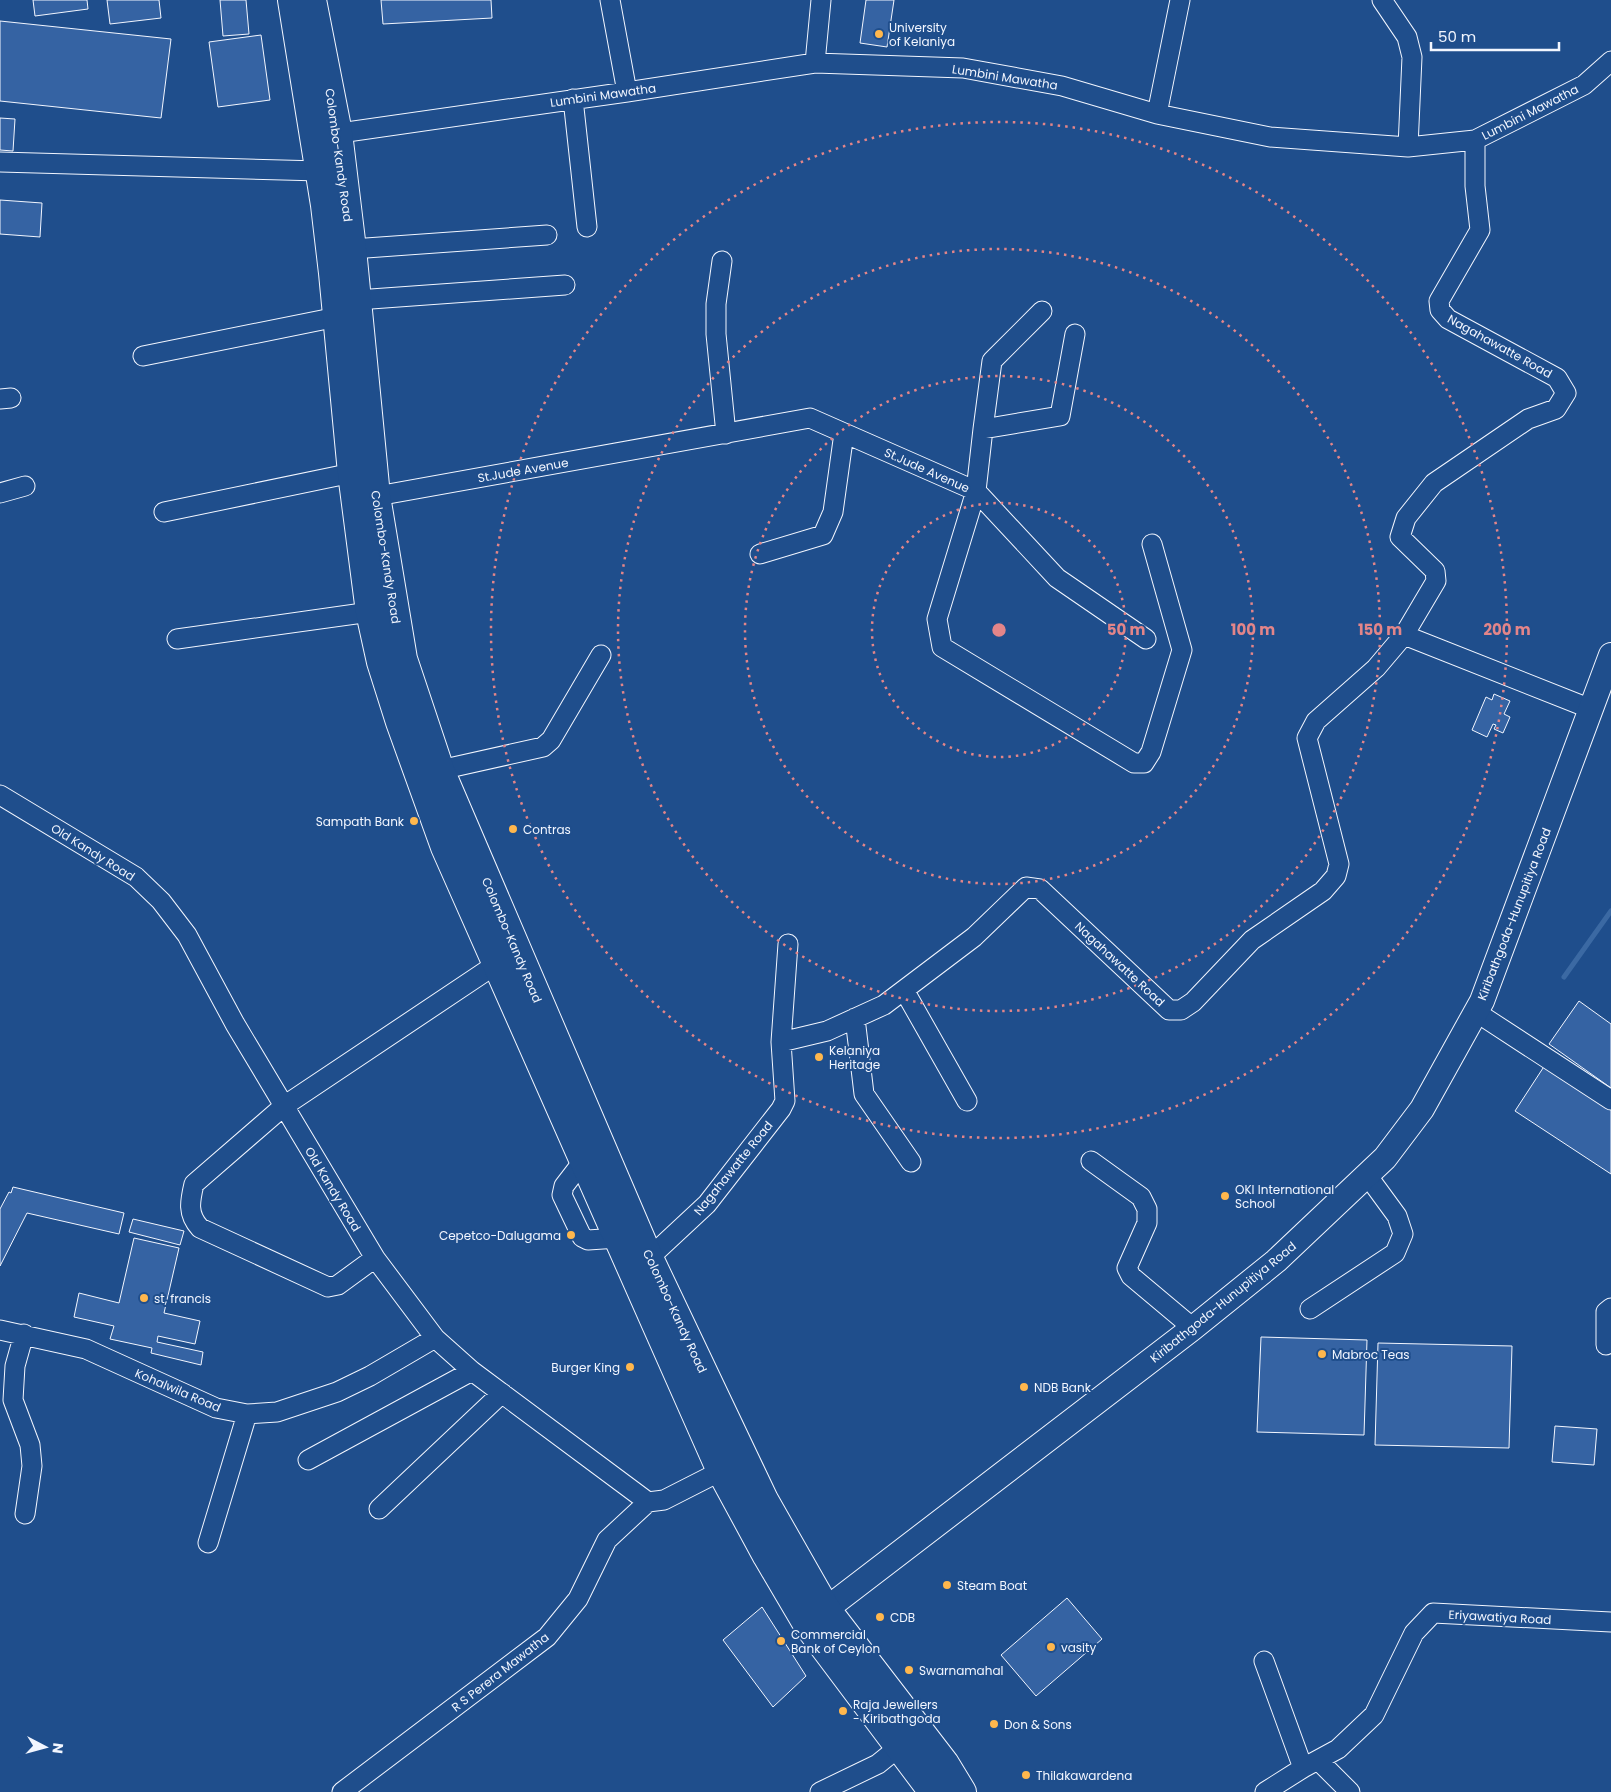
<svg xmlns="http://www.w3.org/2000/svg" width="1611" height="1792" font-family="Poppins,sans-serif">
	<rect width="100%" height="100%" fill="#1f4e8c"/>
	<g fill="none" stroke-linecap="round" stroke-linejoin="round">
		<path stroke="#3b69a3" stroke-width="5" d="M1564 977 1611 911"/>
	</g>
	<path fill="#3563a3" stroke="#f2f6ff" d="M33 0H87L88 9 35 16Z
		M107 0H159L161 18 110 24Z
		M220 0H246L249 34 223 36Z
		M381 0H491L492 18 383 24Z
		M866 0H894L887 47 860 43Z
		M0 21 171 39 161 118 0 101Z
		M261 35 270 100 218 107 209 42Z
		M0 118 15 119 13 151 0 150Z
		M0 200 42 203 40 237 0 234Z
		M1494 694 1510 701 1504 714 1510 717 1503 733 1494 729 1496 725 1493 724 1487 737 1472 730 1486 697 1492 700Z
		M1579 1001 1611 1024V1088L1549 1044Z
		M1545 1065 1611 1109V1174L1515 1111Z
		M13 1187 124 1213 119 1234 27 1213 0 1266V1209L9 1192 11 1193Z
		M133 1219 184 1231 180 1245 129 1232Z
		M134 1238 179 1248 164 1313 200 1321 195 1344 158 1336 157 1342 203 1352 201 1365 151 1353 152 1348 110 1339 114 1326 74 1317 79 1293 119 1303Z
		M1261 1337 1367 1340 1364 1435 1257 1432Z
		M1378 1343 1512 1346 1509 1448 1375 1445Z
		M1555 1426 1597 1429 1594 1465 1552 1462Z
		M1067 1598 1102 1639 1036 1696 1001 1655Z
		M762 1607 806 1676 773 1707 723 1640Z"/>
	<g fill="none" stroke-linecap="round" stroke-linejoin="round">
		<g stroke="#f2f6ff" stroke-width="21">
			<path id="minor" d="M610 0 627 92
				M1382 0 1407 37 1412 57 1408 147
				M815 63 821 0
				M573 99 587 227
				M1157 114 1180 0
				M326 135 627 92 815 63 963 68 1062 86 1157 114 1270 137 1408 147 1475 140 1584 85 1611 61
				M0 162 320 171
				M352 249 547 235
				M722 261 716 304V334L726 434
				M357 300 565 285
				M1075 334 1060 416 983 429 976 491 1057 578 1146 639
				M143 356 337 317
				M0 399 11 398
				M983 429 992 361 1042 311
				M0 493 25 486
				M366 498 810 418 976 491 937 619 942 647 1134 763H1144L1151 752 1182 650 1152 544
				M164 512 352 473
				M760 554 823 535 833 512 844 433
				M1404 635 1436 581 1435 571 1400 537 1406 518 1434 483 1528 419 1556 409 1566 393 1557 378 1448 319 1440 310 1439 301 1480 230 1475 186V140
				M177 639 370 612
				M440 770 543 747 551 740 601 655
				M0 795 136 877 161 901 187 935 235 1024 375 1258 435 1338 472 1371 648 1502 664 1500 721 1471
				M904 990 967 1101
				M1476 1012 1611 1100
				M855 1018 864 1094 911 1162
				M781 1042 827 1031 884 1005 974 937 1026 887 1040 889 1169 1010H1181L1193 1002 1252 940 1323 891 1336 876 1339 864 1307 738 1316 721 1376 668 1404 635 1591 709
				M584 1160 564 1186 562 1195 582 1237 588 1240 618 1238
				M1091 1161 1141 1197 1147 1209V1223L1127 1268 1131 1276 1193 1328
				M375 1258 338 1285 328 1287 200 1228C187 1214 190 1201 194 1184L284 1106 507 957
				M640 1264 649 1258 707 1204 781 1109 785 1101 781 1042 788 944
				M1310 1309 1395 1253 1403 1234 1397 1216 1367 1175
				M0 1330 86 1349 216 1408 247 1414 277 1412 337 1392 370 1376 435 1338
				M24 1334 15 1366 13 1400 30 1445 32 1466 25 1514
				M1606 1345V1312L1611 1308
				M308 1460 472 1371
				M379 1509 502 1393
				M208 1543 247 1414
				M1264 1661 1303 1768
				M1318 1760 1350 1792
				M342 1792 547 1637 578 1599 607 1540 648 1502
				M820 1792 878 1764 899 1747
				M1265 1792 1303 1768 1338 1749 1374 1715 1414 1633 1433 1613 1611 1622"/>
		</g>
		<g stroke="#f2f6ff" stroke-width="26">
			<path id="major" d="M812 1620 1193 1328 1276 1261 1385 1158 1422 1109 1482 1001 1611 655"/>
		</g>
		<g stroke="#f2f6ff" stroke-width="30">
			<path id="highway" d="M292 0 325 205 333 273 352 473 370 612 381 662 400 722 445 847 721 1471 767 1556 807 1624 933 1792
				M312 0 338 133 352 249 376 496 403 659 440 770 649 1258 764 1500 826 1609 945 1764 962 1792"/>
		</g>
		<use href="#minor" stroke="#1f4e8c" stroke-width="19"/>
		<use href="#major" stroke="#1f4e8c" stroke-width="24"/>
		<use href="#highway" stroke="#1f4e8c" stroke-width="28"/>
	</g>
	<g fill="none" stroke="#e38589" stroke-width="2.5" stroke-dasharray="2.5 5">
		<circle cx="999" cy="630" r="127"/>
		<circle cx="999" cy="630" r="254"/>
		<circle cx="999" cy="630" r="381"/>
		<circle cx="999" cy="630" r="508"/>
	</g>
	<g fill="#ffb74d" stroke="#1f4e8c" stroke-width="2">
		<circle cx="879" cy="34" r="5"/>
		<circle cx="414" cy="821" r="5"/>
		<circle cx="513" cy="829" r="5"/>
		<circle cx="819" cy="1057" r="5"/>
		<circle cx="1225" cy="1196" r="5"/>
		<circle cx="571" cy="1235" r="5"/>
		<circle cx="144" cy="1298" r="5"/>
		<circle cx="1322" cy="1354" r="5"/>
		<circle cx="630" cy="1367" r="5"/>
		<circle cx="1024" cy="1387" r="5"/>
		<circle cx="947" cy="1585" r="5"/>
		<circle cx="880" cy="1617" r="5"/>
		<circle cx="781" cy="1641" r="5"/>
		<circle cx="1051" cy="1647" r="5"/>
		<circle cx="909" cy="1670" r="5"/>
		<circle cx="843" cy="1711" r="5"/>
		<circle cx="994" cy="1724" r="5"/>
		<circle cx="1026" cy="1775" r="5"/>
	</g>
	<g text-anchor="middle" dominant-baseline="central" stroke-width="4" stroke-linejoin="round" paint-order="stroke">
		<g font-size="12" fill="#f2f6ff" stroke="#1f4e8c" text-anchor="start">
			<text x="889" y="27">University<tspan x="889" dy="14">of Kelaniya</tspan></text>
			<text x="404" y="821" text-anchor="end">Sampath Bank</text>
			<text x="523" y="829">Contras</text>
			<text x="829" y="1050">Kelaniya<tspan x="829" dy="14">Heritage</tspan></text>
			<text x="1235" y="1189">OKI International<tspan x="1235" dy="14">School</tspan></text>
			<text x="561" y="1235" text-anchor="end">Cepetco-Dalugama</text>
			<text x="154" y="1298">st, francis</text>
			<text x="1332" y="1354">Mabroc Teas</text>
			<text x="620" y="1367" text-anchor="end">Burger King</text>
			<text x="1034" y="1387">NDB Bank</text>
			<text x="957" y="1585">Steam Boat</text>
			<text x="890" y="1617">CDB</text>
			<text x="791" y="1634">Commercial<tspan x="791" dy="14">Bank of Ceylon</tspan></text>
			<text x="1061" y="1647">vasity</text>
			<text x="919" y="1670">Swarnamahal</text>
			<text x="853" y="1704">Raja Jewellers<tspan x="853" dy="14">- Kiribathgoda</tspan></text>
			<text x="1004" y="1724">Don &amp; Sons</text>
			<text x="1036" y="1775">Thilakawardena</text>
		</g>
		<g font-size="12" fill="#f2f6ff" stroke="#1f4e8c">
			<text transform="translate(1005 77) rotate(9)">Lumbini Mawatha</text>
			<text transform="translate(603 95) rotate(-8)">Lumbini Mawatha</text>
			<text transform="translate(1530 112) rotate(-27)">Lumbini Mawatha</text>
			<text transform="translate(339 155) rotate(82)">Colombo-Kandy Road</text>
			<text transform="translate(1500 346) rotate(29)">Nagahawatte Road</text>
			<text transform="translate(523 470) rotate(-10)">St.Jude Avenue</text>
			<text transform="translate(927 470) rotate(24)">St.Jude Avenue</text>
			<text transform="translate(386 557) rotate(81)">Colombo-Kandy Road</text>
			<text transform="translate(93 852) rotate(32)">Old Kandy Road</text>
			<text transform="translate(1514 914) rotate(-69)">Kiribathgoda-Hunupitiya Road</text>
			<text transform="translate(512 940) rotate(67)">Colombo-Kandy Road</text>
			<text transform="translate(1120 964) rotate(43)">Nagahawatte Road</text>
			<text transform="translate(733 1168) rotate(-51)">Nagahawatte Road</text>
			<text transform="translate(333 1189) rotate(59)">Old Kandy Road</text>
			<text transform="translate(1223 1302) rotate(-39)">Kiribathgoda-Hunupitiya Road</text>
			<text transform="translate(675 1311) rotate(65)">Colombo-Kandy Road</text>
			<text transform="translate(178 1390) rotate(23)">Kohalwila Road</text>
			<text transform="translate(1500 1617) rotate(3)">Eriyawatiya Road</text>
			<text transform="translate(500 1672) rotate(-38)">R S Perera Mawatha</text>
		</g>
	</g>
	<circle cx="999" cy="630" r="8" fill="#e38589" stroke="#1f4e8c" stroke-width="2.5"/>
	<g font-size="15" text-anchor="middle" font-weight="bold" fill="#e38589" stroke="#1f4e8c" stroke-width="4" stroke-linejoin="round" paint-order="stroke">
		<text x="1126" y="635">50 m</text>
		<text x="1253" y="635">100 m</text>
		<text x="1380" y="635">150 m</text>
		<text x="1507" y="635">200 m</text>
	</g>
	<g transform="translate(45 1747) rotate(96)" stroke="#1f4e8c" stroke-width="4" paint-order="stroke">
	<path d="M0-4L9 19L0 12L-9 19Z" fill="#f2f6ff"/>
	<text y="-8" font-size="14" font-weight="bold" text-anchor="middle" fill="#f2f6ff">N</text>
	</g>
	<path d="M1431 42v8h128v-8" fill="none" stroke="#f2f6ff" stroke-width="2.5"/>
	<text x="1438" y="42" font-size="15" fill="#f2f6ff" stroke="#1f4e8c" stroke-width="4" paint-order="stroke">50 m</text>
</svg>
